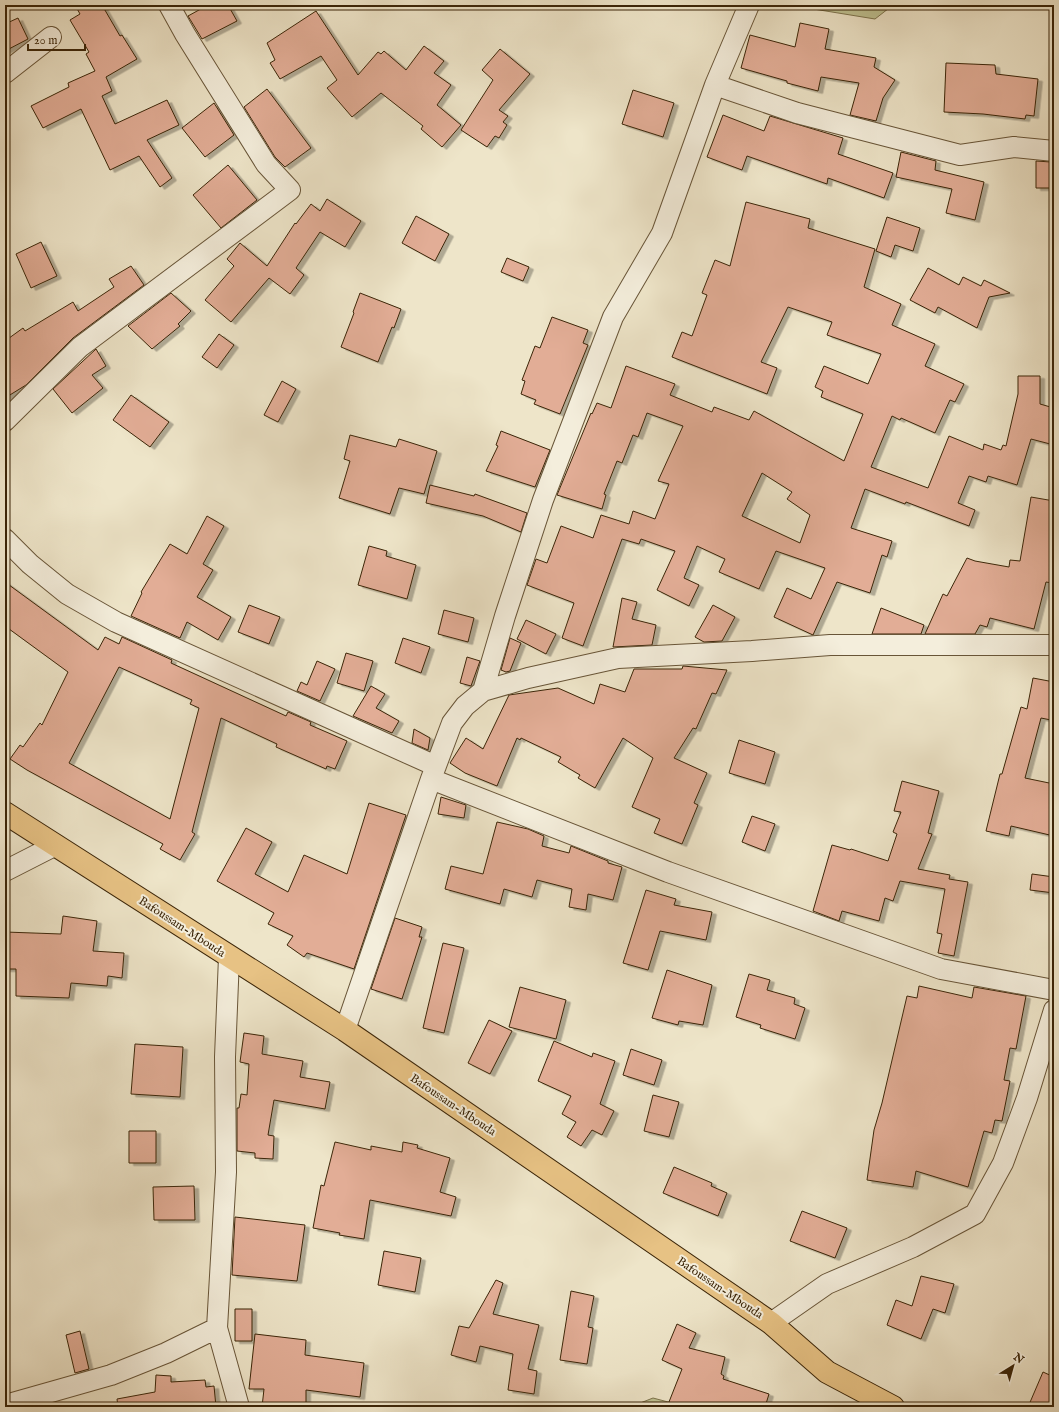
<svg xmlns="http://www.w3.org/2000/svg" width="1059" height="1412" font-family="'IM FELL English',serif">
	<defs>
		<filter id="shadow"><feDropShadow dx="4.5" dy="2.5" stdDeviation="0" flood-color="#0004"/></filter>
	</defs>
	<rect width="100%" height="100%" fill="#eee5c9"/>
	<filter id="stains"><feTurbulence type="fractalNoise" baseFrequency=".005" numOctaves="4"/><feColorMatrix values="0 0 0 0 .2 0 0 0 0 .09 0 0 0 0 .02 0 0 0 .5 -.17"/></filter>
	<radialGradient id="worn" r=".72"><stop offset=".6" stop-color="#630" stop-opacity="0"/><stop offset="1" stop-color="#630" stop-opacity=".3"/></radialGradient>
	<path fill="#bfc292" stroke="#7d744d" d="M789 5H893L875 19Z
		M653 1398 687 1407H630Z"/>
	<path fill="#e2ad96" stroke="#3b2508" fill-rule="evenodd" filter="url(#shadow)" d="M75 5H102L120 36 122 35 137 59 106 77 112 91 102 96 115 124 167 100 179 125 147 140 172 178 160 187 139 156 110 170 81 109 43 128 31 106 69 87 68 83 95 71 86 54 89 52 70 20 80 14Z
		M208 5H228L237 21 202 39 188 16Z
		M316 11 358 75 378 52 381 54 384 51 406 70 424 46 444 61 434 73 451 85 437 105 461 125 442 147 421 129 423 126 381 93 352 117 327 88 337 80 321 56 280 79 270 63 275 60 267 43Z
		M18 18 28 39 5 51V24Z
		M800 23 829 29 825 49 876 58 874 67 895 80 883 98 876 121 850 115 859 83 821 77 818 91 787 83V81L741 68 750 35 795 47Z
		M500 49 530 74 499 110 508 116 503 122 507 125 499 138 495 136 487 147 461 130 493 80 482 70Z
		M946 63 995 65 996 74 1038 79 1034 116 1026 115 1025 119 983 114 944 112Z
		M267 89 311 148 285 167 275 157 244 107Z
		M633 90 674 103 663 137 622 124Z
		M214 103 234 135 205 157 182 128Z
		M723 115 764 131 770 116 843 138 838 154 893 173 884 198 828 178 827 184 747 156 742 170 707 157Z
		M901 152 936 161 935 170 984 182 975 220 946 213 952 189 896 177Z
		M1036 161 1051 162 1052 188H1036Z
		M228 165 257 200 221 228 193 195Z
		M327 199 361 221 345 247 320 232 296 268 304 275 290 294 269 278 231 322 205 300 234 266 227 259 240 243 267 266 295 223 296 224 311 204 320 211Z
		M746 202 810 219 808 228 875 249 864 287 901 304 892 325 935 344 925 366 964 384 955 402 950 400 935 433 901 418 900 420 892 416 871 467 928 488 949 436 983 450 984 444 1001 450 1003 445 1006 446 1018 394V376H1040V404L1054 408V445L1031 439 1017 485 988 476 986 482 969 476 958 503 975 510 969 526 906 502 905 504 865 489 851 528 892 541 887 557 882 555 870 593 837 582 813 635 774 617 787 588 811 599 825 568 776 551 759 589 719 572 725 559 697 546 684 578 699 585 689 606 657 590 675 551 641 539 639 544 622 539 583 646 562 638 574 603 527 585 536 559 547 563 561 526 593 538 601 515 629 524 633 511 655 519 669 484 658 481 683 426 647 413 638 437 633 435 622 463 617 461 604 494 606 495 602 509 557 495 591 413 592 414 597 403 611 408 626 366 675 384 670 395 712 412 714 407 749 420 754 411 844 461 863 414 821 397 823 391 815 387 824 366 868 384 881 354 827 335 832 322 788 307 761 362 777 368 767 394 672 357 682 332 692 336 707 295 702 293 715 260 730 266ZM762 473 792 492 787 499 810 515 800 543 742 516Z
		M416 216 449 234 435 261 402 243Z
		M887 217 920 228 913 251 895 245 891 257 876 251Z
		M41 242 57 276 31 288 16 254Z
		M507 258 529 267 523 281 501 272Z
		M131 266 144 285 73 338 26 385 5 398V341L23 328 25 331 73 302 78 311 114 287 109 279Z
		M928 268 959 285 963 277 981 286 984 280 1010 293 989 297 977 328 938 307 935 313 910 300Z
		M171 293 191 311 178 324 180 326 152 349 128 326Z
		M360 293 401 309 394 328 392 327 378 362 341 347 354 313 353 312Z
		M552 317 588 330 583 343 588 345 560 414 534 404 536 400 521 394 525 381 522 380 535 346 540 348Z
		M219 334 234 345 217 368 202 357Z
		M96 349 106 366 92 375 103 388 72 413 53 389Z
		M282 381 296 389 278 422 264 415Z
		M131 395 169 422 150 447 113 420Z
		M501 431 550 450 535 487 486 471 498 446 496 445Z
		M350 435 396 447 399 439 437 451 424 494 399 488 390 514 339 498 350 461 344 459Z
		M430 485 474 496 475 494 527 513 521 532 483 516 426 503Z
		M1031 497 1054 501V570L1052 583 1046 582 1034 629 990 618 987 627 980 625 975 634H925L943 594 947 596 967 558 975 561 1009 567 1010 560 1020 561Z
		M207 516 224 526 203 564 213 570 197 597 231 617 218 640 187 622 180 638 131 616 142 593 141 592 170 544 187 554Z
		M369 546 387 551 386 556 416 565 407 599 358 585Z
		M5 582 98 650 105 637 119 644 122 637 172 660 171 663 286 716 288 712 311 722 310 725 347 741 335 769 327 766 326 769 276 747 277 744 221 718 192 832 195 834 180 860 160 849 163 844 27 770 10 759 20 745 23 747 40 723 42 725 68 672 5 626ZM119 667 192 700 190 704 199 708 170 819 69 763Z
		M622 598 637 602 632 619 656 625 652 645 613 647Z
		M249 605 280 617 269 644 238 632Z
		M713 605 735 617 722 641 704 642 695 637Z
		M881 608 924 625 921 634H872Z
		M444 610 474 618 468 642 438 634Z
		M526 620 556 634 546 654 517 639Z
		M403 638 430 647 421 673 395 663Z
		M510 638 521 643 510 671 506 672 501 670Z
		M346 653 373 661 364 691 337 683Z
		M467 657 480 661 471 686 460 683Z
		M317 661 335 669 320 701 297 691 301 682 307 685Z
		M683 666 727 670 716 694 712 693 696 729 693 728 674 758 707 773 694 803 698 805 682 844 654 833 660 819 632 807 653 758 623 738 595 788 578 778 580 775 558 762 561 757 521 738 520 740 517 738 497 786 465 773 450 763 466 738 483 749 509 695 558 688 594 704 600 684 625 692 634 669H682Z
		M1033 678 1054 682V706L1051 720 1041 718 1025 778 1054 784V836L1011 826 1009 836 986 831 1000 774H1002L1021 707 1027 709Z
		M371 686 385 694 376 708 399 721 392 733 353 716Z
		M414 729 430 738 428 750 412 743Z
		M739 740 775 752 765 784 729 773Z
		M902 781 939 791 928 833 932 834 918 869 950 875 949 879 968 882 954 956 938 953 942 934 937 933 945 889 900 881 893 901 885 898 879 921 842 911 839 921 813 911 832 845 850 850 851 849 888 861 897 834 893 832 901 812 894 811Z
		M441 797 466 805 464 818 438 814Z
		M369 803 406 815 354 969 307 953 304 957 287 945 293 936 268 924 274 913 217 881 246 828 272 842 255 874 288 892 304 855 347 874Z
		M752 816 775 824 765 851 742 842Z
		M497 822 528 829 544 836 542 846 569 853 571 846 608 861V863L622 867 613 900 588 894 586 910 569 907 572 889 537 880 532 897 504 889 500 904 445 889 451 866 483 874Z
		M1032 874 1054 877V893L1030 890Z
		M646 890 676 899 674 905 712 912 706 940 660 931 648 970 623 963Z
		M63 916 97 921 93 951 124 953 122 978 108 976 107 986 71 983 69 998 16 996V969H5V932L61 934Z
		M395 918 422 927 419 937H422L402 999 371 989Z
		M443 943 464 948 444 1033 423 1028Z
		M667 970 712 985 703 1025 679 1021 678 1025 652 1018Z
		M749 974 770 980 767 990 795 998 794 1004 805 1008 795 1039 760 1028 761 1025 736 1017Z
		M919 986 972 998 974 987 1026 996 1016 1049 1010 1048 1004 1080 1010 1081 1002 1121 995 1120 992 1133 984 1131 968 1187 916 1171 913 1187 867 1180 874 1130 882 1103 907 996 917 998Z
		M520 987 566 1000 556 1039 509 1027Z
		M489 1020 512 1031 490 1074 468 1063Z
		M244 1033 264 1036 262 1054 303 1061 300 1077 330 1082 325 1109 274 1100 268 1135 274 1136 273 1159 255 1158V1153L237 1151V1108H239L241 1094 247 1095 249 1064 240 1062Z
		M554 1041 592 1057 593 1053 615 1061 600 1104 614 1111 602 1135 592 1130 581 1146 567 1137 576 1122 562 1114 571 1096 538 1081Z
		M135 1044 183 1047 180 1097 131 1094Z
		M631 1049 662 1060 654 1085 623 1075Z
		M653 1095 679 1102 669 1137 644 1131Z
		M129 1131H156V1163H129Z
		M335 1142 371 1150V1146L402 1152 403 1142 418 1145 417 1148 450 1158 440 1192 456 1197 451 1216 370 1200 364 1239 339 1235 340 1233 313 1228 321 1185 324 1186Z
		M674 1167 712 1183 711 1186 727 1193 718 1216 663 1193Z
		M194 1186 195 1220H154L153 1187Z
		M802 1211 847 1228 835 1258 790 1241Z
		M235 1217 305 1225 297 1281 232 1275Z
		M384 1251 421 1258 415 1292 378 1285Z
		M921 1276 954 1284 945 1313 933 1309 921 1339 887 1325 896 1300 912 1306Z
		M496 1280 503 1283 493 1314 539 1325 528 1369 537 1371 534 1394 508 1390 513 1354 480 1346 476 1362 451 1355 459 1326 469 1328Z
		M571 1291 594 1296 588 1327 593 1328 587 1364 560 1360Z
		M235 1309H252V1341H235Z
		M677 1324 696 1333 689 1348 725 1357 721 1374 724 1376 723 1379 769 1394 765 1407H667L682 1369 662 1360Z
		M80 1331 89 1369 75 1373 66 1335Z
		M255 1334 306 1340 305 1355 364 1363 360 1397 306 1390V1407H262L264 1389H249Z
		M1043 1372 1054 1377V1407H1028Z
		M156 1375 171 1376V1382L205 1380 206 1387 214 1386 216 1407H118L117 1399 155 1392Z"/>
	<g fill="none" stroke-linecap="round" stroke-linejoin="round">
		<g stroke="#685538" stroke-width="22">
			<path id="street" d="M5 73 51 37
				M715 85 797 113 960 155 1014 147 1054 151
				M5 421 80 347 290 190 266 164 185 34 169 5
				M5 539 30 564 67 594 116 622 436 766
				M483 691 505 616 543 500 613 317 662 233 715 85 749 5
				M431 779 668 872 941 969 1054 990
				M5 871 56 845
				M229 957 225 1057 226 1172 217 1328 239 1407
				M345 1030 431 779 452 723 465 706 483 691 528 678 618 658 752 651 830 645H1054
				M771 1323 827 1284 913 1247 975 1214 1003 1163 1027 1098 1054 1010
				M5 1405 111 1375 166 1353 217 1328"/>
		</g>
		<g stroke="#3b2508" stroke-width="24">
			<path id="highway" d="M5 813 345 1030 771 1323 827 1372 893 1407"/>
		</g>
		<use href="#street" stroke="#f4eedc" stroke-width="20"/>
		<use href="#highway" stroke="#e7c284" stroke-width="22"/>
	</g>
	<g text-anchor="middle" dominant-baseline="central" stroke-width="4" stroke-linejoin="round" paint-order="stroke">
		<g font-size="12" fill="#3b2508" stroke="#f4eedc">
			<text transform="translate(182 927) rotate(33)">Bafoussam-Mbouda</text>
			<text transform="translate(453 1105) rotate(34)">Bafoussam-Mbouda</text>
			<text transform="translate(720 1288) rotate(34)">Bafoussam-Mbouda</text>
		</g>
	</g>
	<rect width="1059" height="1412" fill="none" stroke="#eee5c9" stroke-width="20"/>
	<rect x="6" y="6" width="1047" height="1400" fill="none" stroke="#3b2508" stroke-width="2"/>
	<rect x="10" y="10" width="1039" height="1392" fill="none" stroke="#3b2508"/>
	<g transform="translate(1013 1366) rotate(37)" stroke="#f4eedc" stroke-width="3" paint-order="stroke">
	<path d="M0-3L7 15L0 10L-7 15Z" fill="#3b2508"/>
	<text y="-6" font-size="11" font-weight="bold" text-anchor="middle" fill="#3b2508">N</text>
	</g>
	<path d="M28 44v6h57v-6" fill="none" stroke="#3b2508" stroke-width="2"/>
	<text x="34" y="44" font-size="12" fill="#3b2508" stroke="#f4eedc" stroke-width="3" paint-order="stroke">20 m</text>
	<rect width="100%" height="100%" filter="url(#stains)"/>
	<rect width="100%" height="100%" fill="url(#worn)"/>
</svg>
